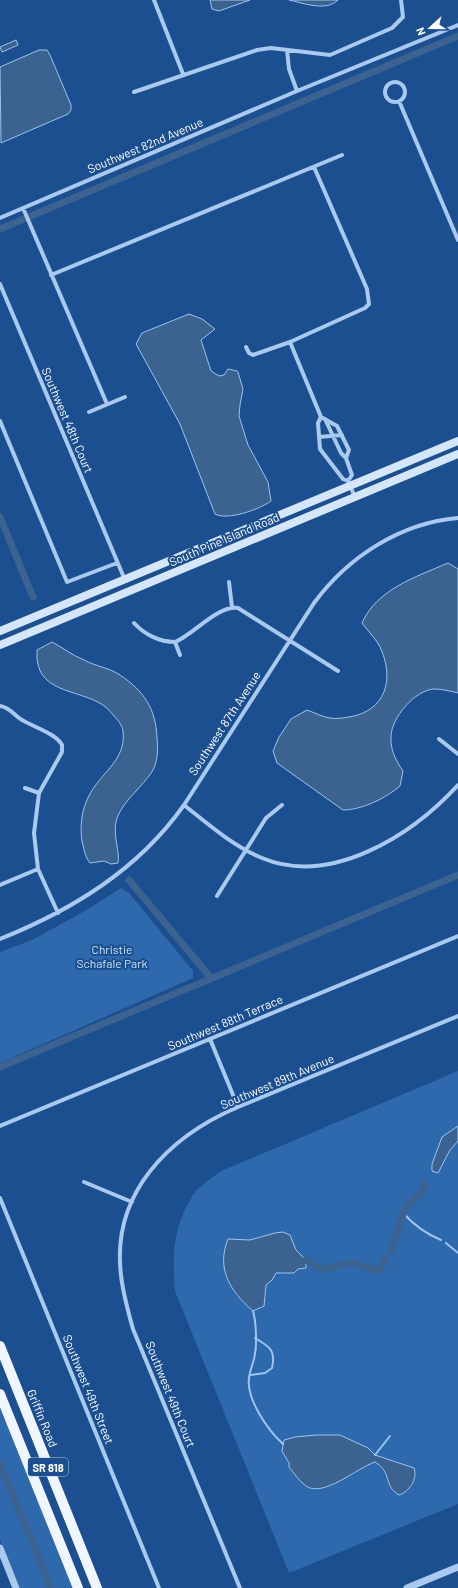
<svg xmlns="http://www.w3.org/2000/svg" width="458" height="1588" font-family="Barlow,sans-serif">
	<rect width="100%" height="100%" fill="#1b4f8f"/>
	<path fill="#2e69ad" d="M121 888 129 893 193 971V978L0 1063V952L32 940 90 908Z
		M458 1071V1504L289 1573 175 1291C172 1256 173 1226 193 1195 199 1186 211 1179 219 1172Z
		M0 1408 73 1588H20L0 1540Z"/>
	<path fill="#3c6290" stroke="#9cc4f0" d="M210 0H250L219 11 212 9Z
		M289 0H338C326 12 303 3 289 0Z
		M16 40 18 45 2 52 0 47Z
		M39 50H47L50 55 71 105V110L68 114 1 143 0 67Z
		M189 314 202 319 215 329 201 340 211 371 219 376 224 375 228 369 237 371 238 372 243 389 240 405 239 416 248 445 268 482 271 501C260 509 228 521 215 514L180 424 136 344 142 333Z
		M448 563 458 569V693C451 691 441 689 434 689 415 690 391 718 391 737 390 749 396 761 403 771L400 786C386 798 362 810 343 810L277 763 273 751 279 737 291 719 307 710C315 713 323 717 330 718 336 719 343 718 349 717 386 711 395 679 380 647 376 639 368 631 362 623 377 589 416 577 448 563Z
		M52 642C63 648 72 655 84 660 95 666 110 668 120 675 144 691 156 709 157 738 158 749 158 760 153 770 143 787 120 803 116 822 113 836 120 851 118 863L111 864 104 861 90 863C85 857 84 849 82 841 79 822 83 802 95 786 108 768 126 756 123 731 122 725 118 720 114 716 111 712 107 708 103 705 77 688 34 694 37 650Z
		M458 1126V1141L450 1150 438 1173 432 1171V1164L442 1137Z
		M283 1232 290 1235 296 1250 306 1260V1268L298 1269 294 1273H276L272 1280 266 1285 264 1306 253 1311C230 1291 216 1269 228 1239L250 1240 275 1233Z
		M316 1435H340L368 1448 375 1455 414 1468C418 1479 409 1492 399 1495 383 1486 393 1473 375 1462 357 1468 323 1498 306 1486 299 1481 294 1473 289 1467V1463L282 1451 284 1440 295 1437Z"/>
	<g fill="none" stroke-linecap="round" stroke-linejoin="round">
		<path stroke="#9cc4f0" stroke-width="2" d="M403 1213C414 1225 426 1234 441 1240
			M446 1243 458 1253
			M253 1311C256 1321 257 1343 255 1354 254 1362 250 1369 249 1378 246 1399 268 1430 283 1444
			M251 1375 265 1373 272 1368C276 1350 270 1347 255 1338
			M375 1455 390 1436"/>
		<path stroke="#3c6290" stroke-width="7" d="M0 229 458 36
			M0 517 33 597
			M129 880 211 978
			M0 1067 458 875
			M391 1251 405 1208 421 1192 425 1184
			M306 1260 322 1270C331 1268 340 1263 350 1263 360 1264 369 1270 379 1270L386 1258
			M0 1464 51 1588"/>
		<path stroke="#a9c9ee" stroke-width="4" d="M154 0 183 74
			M287 50 289 69 297 91
			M385 92a10 10 0 1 1 20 0a10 10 0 1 1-20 0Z
			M134 92 257 50 271 48 330 55 392 28 403 17 401 0
			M399 101 458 240
			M23 208 107 404
			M0 218 297 91 458 25
			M51 275 342 155
			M0 284 125 580
			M290 342 321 417 318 423 320 449 343 479 348 481 355 497
			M246 347 249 353 253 355 290 342 365 308 369 304 367 289 314 167
			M89 412 125 397
			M321 417 337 426 349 450 346 458 352 475 348 481
			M325 419 341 453 346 458
			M0 421 67 582 117 563
			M319 437 342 435
			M229 582 232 607
			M134 623C144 634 159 642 175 642 194 634 218 605 238 608L338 671
			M175 642 180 655
			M0 706C8 707 13 713 19 718 30 726 56 733 62 745V752L39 793 34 833 38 869 58 913
			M439 739 458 754
			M25 788 39 793
			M184 805C208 824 233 846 262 858 331 887 412 835 458 785
			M0 885 38 869
			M217 896 266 818 282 805
			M0 939C72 910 138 870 184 805L314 603C348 557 400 523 458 518
			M210 1039 238 1107
			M0 1126 458 936
			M84 1182 132 1202
			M0 1198 159 1588
			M240 1588 133 1329C128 1311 123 1294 121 1275 111 1194 168 1137 238 1107L458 1016"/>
		<path stroke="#a9c9ee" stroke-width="7" d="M0 1548 16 1588
			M407 1588 458 1567"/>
		<path stroke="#d6e6fa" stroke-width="8" d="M0 631 458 441
			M0 645 458 454"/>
		<path stroke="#f0f6ff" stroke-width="10" d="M0 1346 97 1588
			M0 1394 78 1588"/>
	</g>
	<g text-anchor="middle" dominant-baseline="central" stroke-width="4" stroke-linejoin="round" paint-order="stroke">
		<rect fill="#1b4f8f" stroke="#bbcadd" stroke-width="1" x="28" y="1458" width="40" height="18" rx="3"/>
		<g font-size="11" font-weight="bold" fill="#fff">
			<text x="48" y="1467">SR 818</text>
		</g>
		<g font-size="12" fill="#fff" stroke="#1b4f8f">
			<text transform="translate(145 145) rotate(-23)">Southwest 82nd Avenue</text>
			<text transform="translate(68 420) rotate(67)">Southwest 48th Court</text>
			<text transform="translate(224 539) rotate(-23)">South Pine Island Road</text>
			<text transform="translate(224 723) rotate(-57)">Southwest 87th Avenue</text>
			<text transform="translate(225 1022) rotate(-23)">Southwest 88th Terrace</text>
			<text transform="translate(277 1081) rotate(-23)">Southwest 89th Avenue</text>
			<text transform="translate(89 1389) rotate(68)">Southwest 49th Street</text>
			<text transform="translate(171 1394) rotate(68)">Southwest 49th Court</text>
			<text transform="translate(43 1418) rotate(68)">Griffin Road</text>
		</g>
		<g font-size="12" fill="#cfe3fa" stroke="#1b4f8f">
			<text x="112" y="949">Christie<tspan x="112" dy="14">Schafale Park</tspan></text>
		</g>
	</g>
	<g transform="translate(430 28) rotate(249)" stroke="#1b4f8f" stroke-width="3" paint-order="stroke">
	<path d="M0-3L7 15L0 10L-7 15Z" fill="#ffffff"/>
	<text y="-6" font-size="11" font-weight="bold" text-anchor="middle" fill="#ffffff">N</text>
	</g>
</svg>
